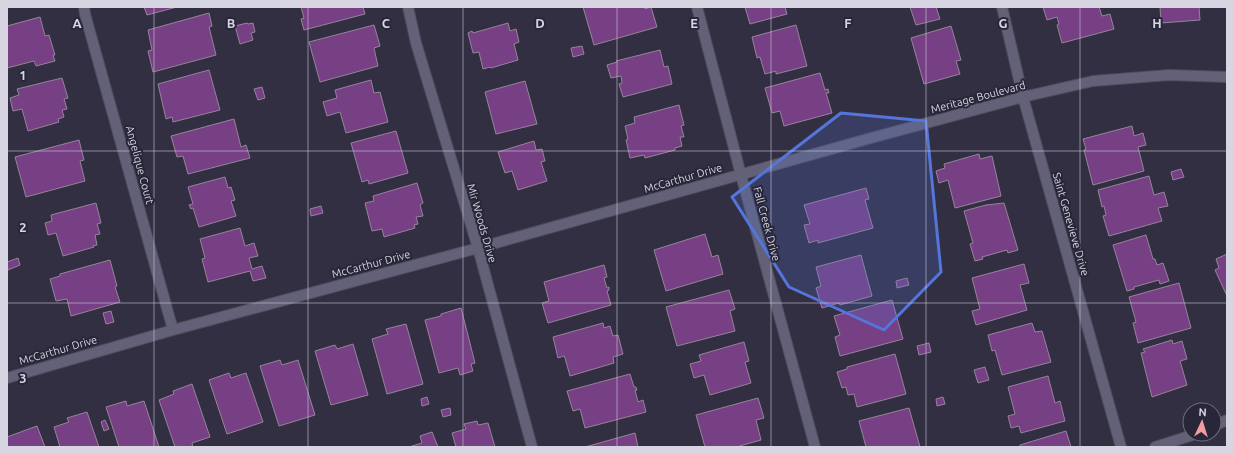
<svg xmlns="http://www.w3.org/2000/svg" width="1234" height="454" font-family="Ubuntu,sans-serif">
	<rect width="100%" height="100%" fill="#322f43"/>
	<path fill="#774084" stroke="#958499" d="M144 7H177L147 15Z
		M301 7H363L365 14 304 30 301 19 304 18Z
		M583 7H645V9L651 7 657 27 594 45Z
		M745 7H785L787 14 750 24Z
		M910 7H936L940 19 916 25Z
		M1043 7H1099L1102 16 1110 14 1114 29 1062 43 1057 25 1059 24 1057 17 1047 20Z
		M1160 7H1199L1200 20 1161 23Z
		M209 13 212 26 209 27 216 55 153 72 148 51 152 50 148 30Z
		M40 17 45 36 49 35 55 55H53L55 61 36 66 34 61 7 68V26Z
		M247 23 248 24 253 23 255 32 251 33 253 40 240 44 235 26Z
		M508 23 510 31 516 29 519 42 514 44 518 60 491 68 490 67 483 69 479 52 473 53 468 33 472 31 473 33Z
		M374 25 380 46 374 48 378 66 320 82 309 42Z
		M796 25 807 66 776 74V71L765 74 760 57 757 58 752 37Z
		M951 26 961 60 956 61 960 74 924 84 911 38Z
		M582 46 584 54 573 57 571 48Z
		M660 50 664 67 668 66 672 84 623 97 619 84 622 83 621 76 611 78 607 65 617 62 616 61Z
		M209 70 220 110 173 122 172 117 166 119 158 84Z
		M820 73 825 90 828 89 829 93H826L832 113 784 126 780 111 772 113 765 88Z
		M62 78 68 98 64 99 67 109 62 110 64 117 58 119 59 122 28 131 22 109 13 111 10 98 19 95 17 89Z
		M371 80 374 93 380 92 388 122 346 133 340 112 327 116 323 102 337 98 335 90Z
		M525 81 537 124 496 134 485 92Z
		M262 87 265 98 258 100 254 89Z
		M679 105 684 125 681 126 684 137H680L682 146 675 148V150L645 158 644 155 630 158 626 140 628 139 625 126 635 123 634 117Z
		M234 119 241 147 246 145 250 158 188 174 183 156 177 157 171 136Z
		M1132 126 1134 136 1143 133 1146 145 1138 147 1144 171 1093 185 1084 150 1086 149 1083 139Z
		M396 131 408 173 369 184 368 180 362 182 351 143Z
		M79 140 84 160 80 161 85 181 26 197 15 157Z
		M534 141 536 150 542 149 545 161 541 162 547 181 518 190 512 171 505 173 498 152Z
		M979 154 980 159 992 156 1001 196 955 208 948 180 939 183 936 171 945 168 944 164Z
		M1181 169 1184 177 1173 180 1171 172Z
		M1149 176 1154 195 1164 192 1168 206 1158 208 1162 221 1109 236 1103 216 1106 215 1104 206 1102 207 1098 190Z
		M225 177 228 188 231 187 235 200 231 201 236 216 199 227 193 208 191 209 189 205 193 204 188 187Z
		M417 183 423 203 420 205 423 216 416 217 418 224 414 225 415 228 384 237 382 229 372 231 365 203 374 201 373 196Z
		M866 188 869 199 865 200 873 228 818 243V240L809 243 804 225 810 224 804 205Z
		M96 203 101 223 97 224 100 234 95 235 97 245 93 246 94 247 63 256 56 233 48 235 45 223 52 221 51 215Z
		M1004 203 1018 250 1008 253 1007 250 982 257 983 259 975 261 970 244 973 243 964 211 986 205Z
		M321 206 323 213 311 216 310 209Z
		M240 228 245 246 254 243 258 256 249 258 252 269 262 266 266 278 253 281 250 271 208 282 202 259 205 258 200 239Z
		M705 234 712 257 718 255 723 274 666 291 654 250Z
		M1146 235 1153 259H1155L1157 265 1163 263 1169 281 1160 284 1159 280 1134 287V289L1127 291 1113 245Z
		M1227 254V296L1215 270 1219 268 1216 259Z
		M861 255 872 296 840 305 839 303 822 308 816 288 821 286 816 267Z
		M18 258 20 265 8 270 7 262Z
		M110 260 117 286 115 287 120 302 71 316 67 299 56 301 50 279 60 276V274Z
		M1024 264 1029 283 1020 285 1027 310 976 325 972 311 980 309 972 278Z
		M604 265 607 277 604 278 607 288 609 287V290L607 291 611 305 548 323 542 303 549 301 544 282Z
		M907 278 909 285 897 288 896 281Z
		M1179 283 1191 328 1138 343 1133 323 1136 322 1129 297Z
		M729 290 735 309 730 311 735 331 677 346 666 307Z
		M892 300 903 339 840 356 835 337 840 335 834 316Z
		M461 308 475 363 471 364 473 371 460 375 458 368 439 373 425 320 441 316V314Z
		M111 311 114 322 106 324 103 313Z
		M603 323 604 328 610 326 613 336 618 335 623 354 613 357 614 363 570 376 565 358 564 356 558 358 553 337Z
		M1032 323 1035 332 1042 331 1051 362 1002 375 995 350 992 351 988 335Z
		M406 324 423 384 387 394 372 339 388 334 386 329Z
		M1172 340 1173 344 1182 341 1187 359 1180 361 1187 385 1152 397 1141 353 1145 352 1143 349Z
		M744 342 749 361 745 362 751 383 710 395 704 375 694 378 690 364 701 361 699 355Z
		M929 343 931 352 919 355 917 346Z
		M353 344 368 395 331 405 315 351 335 345 337 349Z
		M895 354 906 394 857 407 854 394 848 395 846 387 842 388 837 372 847 369V367Z
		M280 360 282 365 298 360 315 415 279 426 260 366Z
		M985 367 989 380 978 383 974 370Z
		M229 373 231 378 246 373 263 422 227 434 209 380Z
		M630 374 634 387H636L637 390H635L638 402 643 400 646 412 585 428 580 409 573 411 567 391Z
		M1048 376 1055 403 1060 401 1065 421 1021 433 1019 426 1011 428 1008 416 1015 414 1008 387Z
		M192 384 210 437 192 443 193 447H175L159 400 174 394 173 391Z
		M427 397 429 404 422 406 421 399Z
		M943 397 945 404 937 406 936 399Z
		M758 398 764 418 756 420 761 440 736 447H705L696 415Z
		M126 401 127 406 144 401 159 447H119L106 407Z
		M450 408 451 415 443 417 441 410Z
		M909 408 920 447H866L859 421Z
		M87 412 99 447H60L54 427 69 422 67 418Z
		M105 420 109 429 104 431 101 422Z
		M477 421 478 425 488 423 495 447H456L452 433 466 429 464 424Z
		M37 426 45 447H7V437Z
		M1066 431 1071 447H1020V445Z
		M432 432 438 447H409L422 443 420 436Z
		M635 433 638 447H585Z"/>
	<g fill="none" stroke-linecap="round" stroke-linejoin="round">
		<g stroke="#4f4c5d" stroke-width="12">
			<path id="minor" d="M84 7 85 14 173 330
				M408 7 416 43 478 248 532 447
				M697 7 741 175 815 447
				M1002 7 1023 97 1121 447
				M7 378 173 330 478 248 871 138 1023 97 1093 81 1169 75 1227 77
				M1214 426 1227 420
				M1155 447 1196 434"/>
		</g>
		<use href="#minor" stroke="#636177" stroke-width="10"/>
	</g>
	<path fill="#5476db" fill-opacity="0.2" stroke="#5476db" stroke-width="3" stroke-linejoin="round" d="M841 113 926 121 941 272 884 330 789 287 732 197Z"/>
	<path fill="none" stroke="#d6d5e1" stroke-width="1" stroke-opacity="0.55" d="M154 7V447M308 7V447M463 7V447M617 7V447M771 7V447M926 7V447M1080 7V447M7 151H1227M7 303H1227"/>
	<g text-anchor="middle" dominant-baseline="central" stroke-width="4" stroke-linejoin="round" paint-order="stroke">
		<g font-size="11" fill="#d6d5e1" stroke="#282639">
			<text transform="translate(978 97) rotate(-15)">Meritage Boulevard</text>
			<text transform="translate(140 165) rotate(75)">Angelique Court</text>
			<text transform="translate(683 178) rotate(-16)">McCarthur Drive</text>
			<text transform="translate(482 223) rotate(74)">Mir Woods Drive</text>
			<text transform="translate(767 224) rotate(75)">Fall Creek Drive</text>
			<text transform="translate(1071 224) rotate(74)">Saint Genevieve Drive</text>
			<text transform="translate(371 264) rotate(-15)">McCarthur Drive</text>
			<text transform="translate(58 350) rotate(-16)">McCarthur Drive</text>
		</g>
	</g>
	<g font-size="13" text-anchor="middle" font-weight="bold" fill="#d6d5e1" stroke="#282639" stroke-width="4" stroke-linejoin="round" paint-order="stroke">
		<text x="77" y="28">A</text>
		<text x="231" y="28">B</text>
		<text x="386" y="28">C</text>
		<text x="540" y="28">D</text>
		<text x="694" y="28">E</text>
		<text x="848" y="28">F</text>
		<text x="1003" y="28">G</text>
		<text x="1157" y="28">H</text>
		<text x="23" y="80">1</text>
		<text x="23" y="232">2</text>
		<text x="23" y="383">3</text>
	</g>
	<rect width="1234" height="454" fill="none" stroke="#d6d5e1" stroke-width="16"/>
	<g transform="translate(1202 422) rotate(4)"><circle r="19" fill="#282639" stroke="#6e6c7c"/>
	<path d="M0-3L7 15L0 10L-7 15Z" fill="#f49b9f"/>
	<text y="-6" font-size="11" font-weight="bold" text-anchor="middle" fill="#d6d5e1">N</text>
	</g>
</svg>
